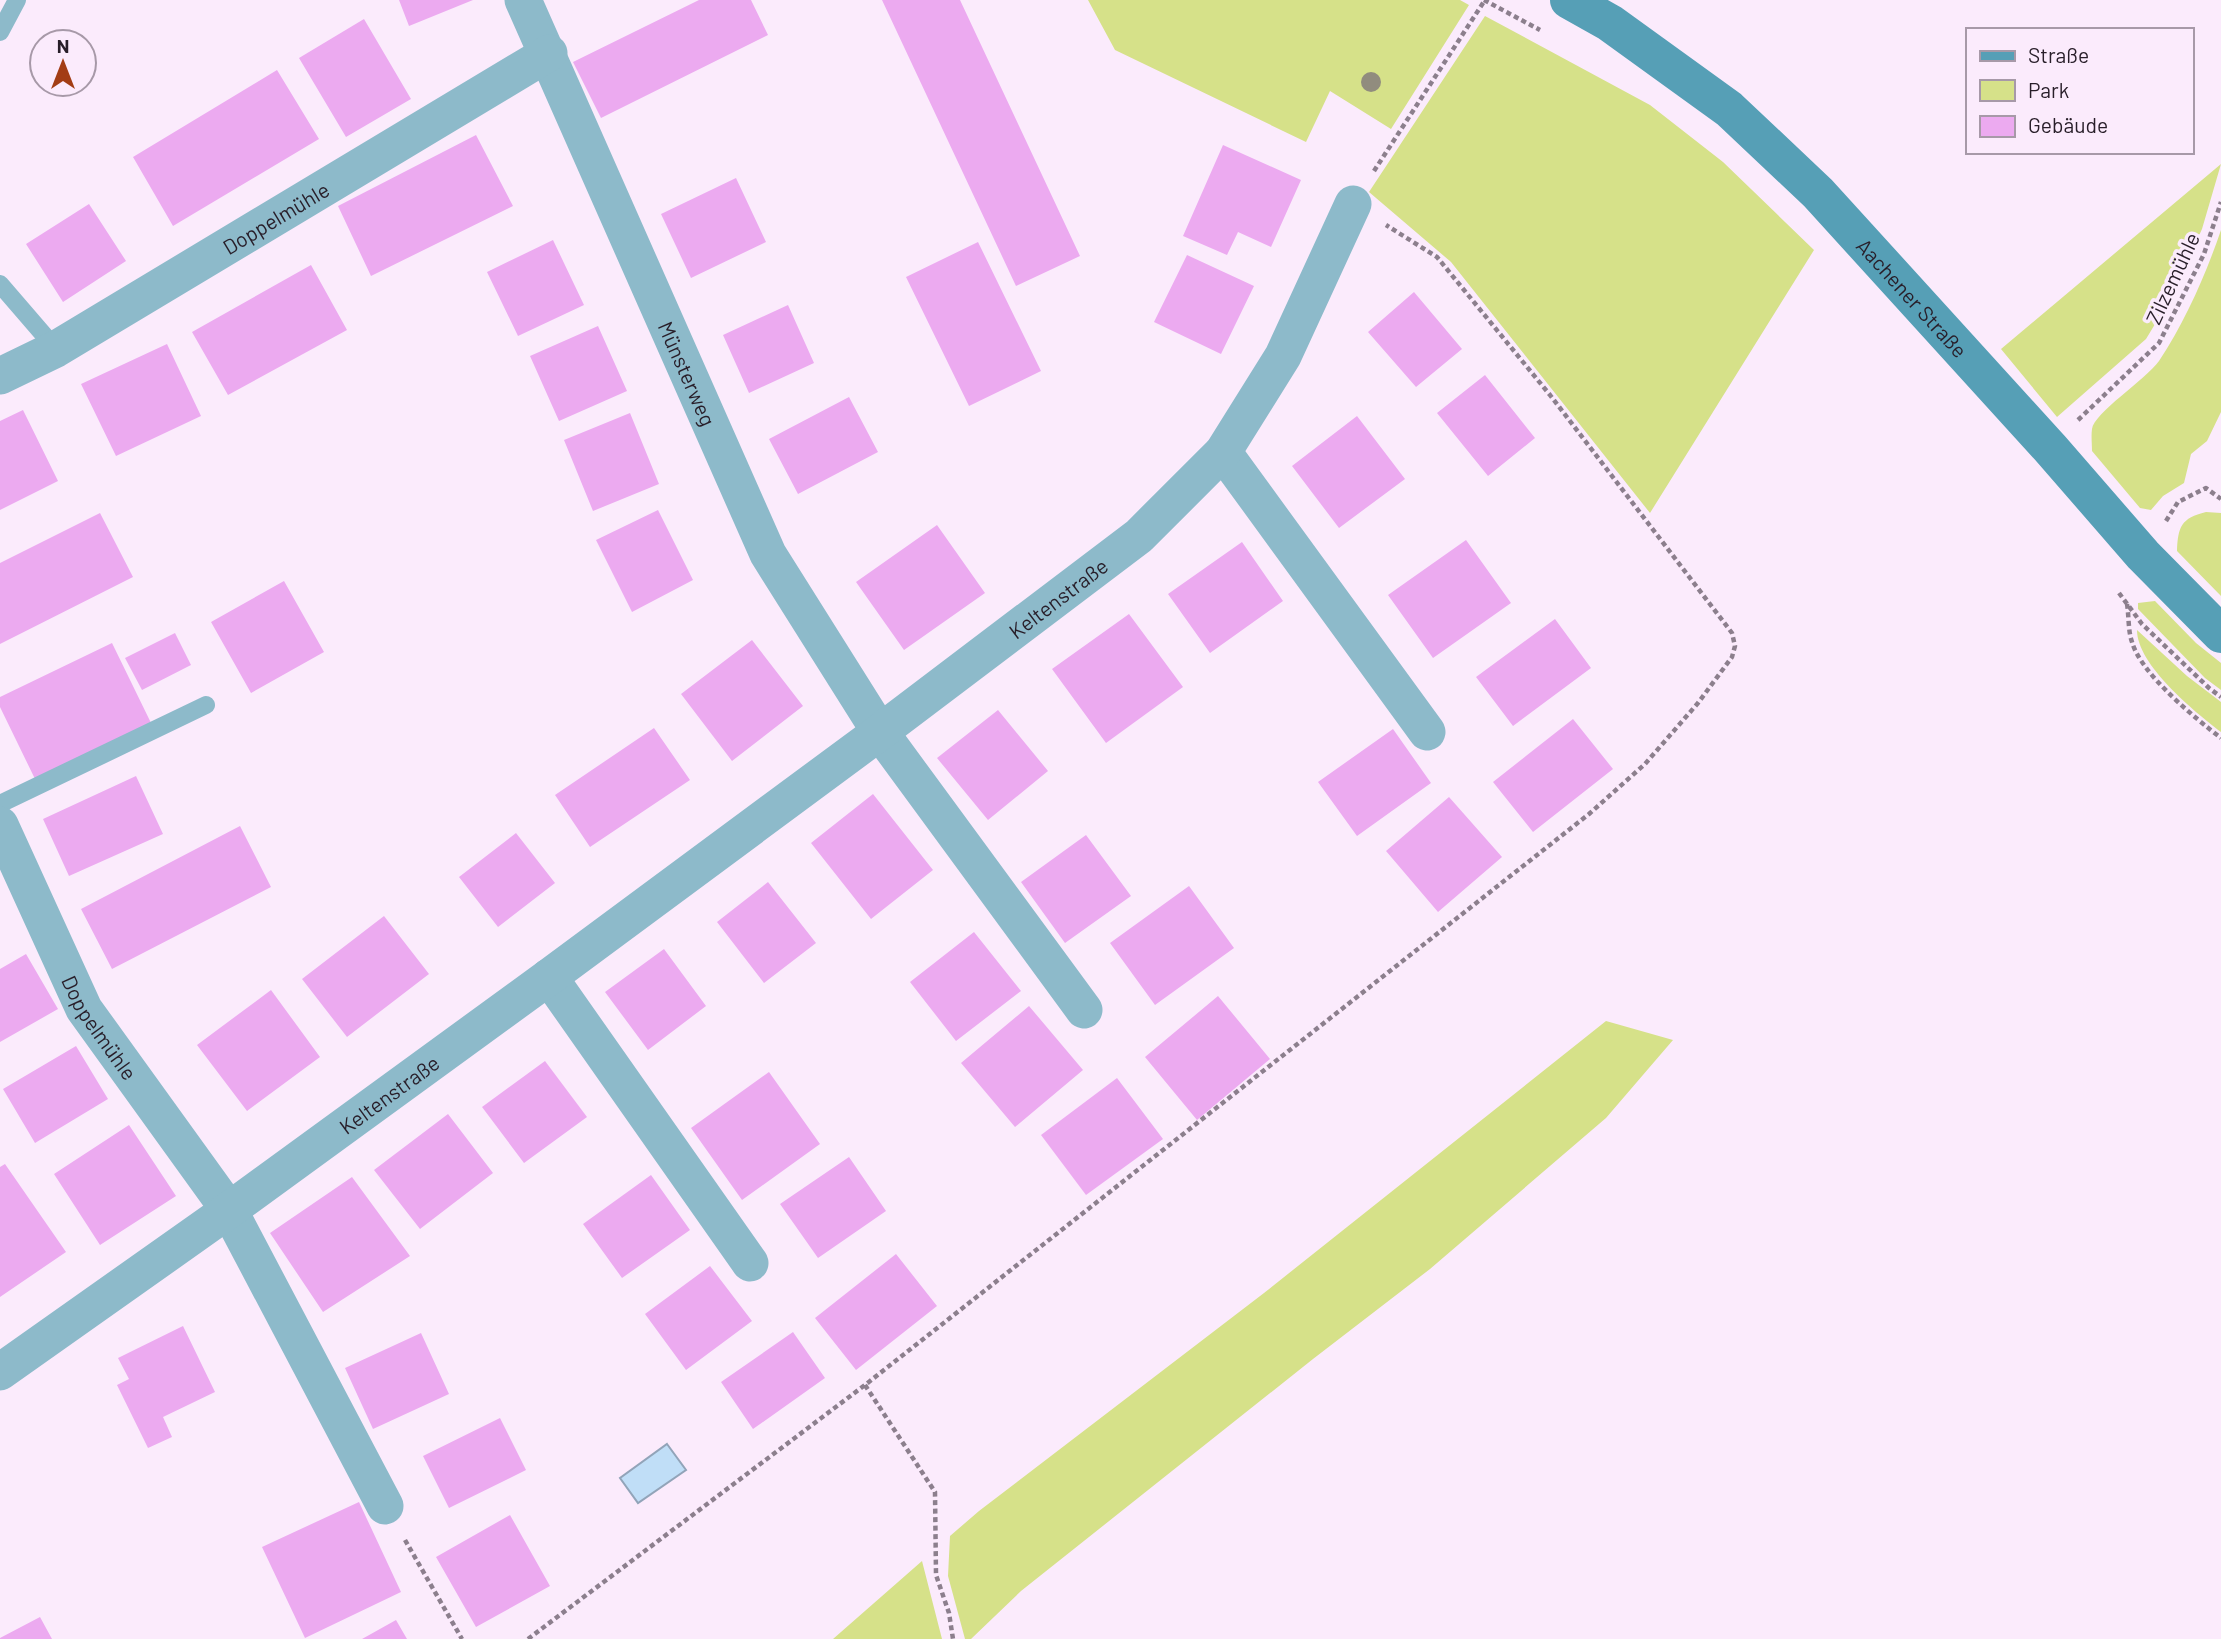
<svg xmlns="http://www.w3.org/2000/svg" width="2221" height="1639" font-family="Barlow,sans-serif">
	<rect width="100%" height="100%" fill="#fbebfc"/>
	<path fill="#d6e189" d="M1088 0H1460L1469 5 1391 129 1330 91 1306 142 1115 50Z
		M1485 16 1650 105 1723 162 1814 250 1650 513 1451 262 1369 192Z
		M2221 164 2202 229 2169 301 2146 339 2057 417 2001 349Z
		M2221 230V412L2207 441 2191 454 2184 483 2163 496 2151 510 2140 508 2092 451C2092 444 2091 436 2092 429 2094 413 2145 380 2159 361 2185 322 2206 274 2221 230Z
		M2206 512 2221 513V596L2177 551C2178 527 2181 518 2206 512Z
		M2155 601 2196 643 2221 663V690L2205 678 2138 609V603Z
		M2137 630 2187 676 2221 702V732C2194 711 2137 665 2137 630Z
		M1606 1021 1673 1040 1606 1118 1430 1269 1313 1359 1021 1591 971 1639H965L948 1576 950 1536 979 1511 1264 1293Z
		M922 1561 942 1639H833Z"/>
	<path fill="#c0def7" stroke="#92a4b9" stroke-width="2" d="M667 1444 686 1470 638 1503 620 1478Z"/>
	<path fill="#ecaaf0" d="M399 0H473L409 26Z
		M699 0H751L768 35 601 118 573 62Z
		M882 0H960L1080 256 1016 286Z
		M364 19 411 99 346 137 299 58Z
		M277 70 319 139 173 226 133 157Z
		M476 135 513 206 371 276 338 206Z
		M1223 145 1301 180 1271 247 1238 232 1227 255 1183 236Z
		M736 178 766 242 691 278 661 214Z
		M89 204 126 261 63 302 26 244Z
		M553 240 584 305 518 336 487 272Z
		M978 242 1041 371 969 406 906 277Z
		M1187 255 1254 286 1221 354 1154 322Z
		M311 265 347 330 228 395 192 332Z
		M1414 292 1462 349 1416 387 1368 332Z
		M788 305 814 363 749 393 723 335Z
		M598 326 627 391 559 421 530 356Z
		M167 344 201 416 116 456 81 384Z
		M1485 375 1535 438 1488 476 1437 413Z
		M849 397 878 452 798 494 769 439Z
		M23 410 58 481 0 510V421Z
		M630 413 659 484 593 511 564 440Z
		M1357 416 1405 479 1339 528 1292 466Z
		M658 510 693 580 632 612 596 540Z
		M100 513 133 577 0 644V563Z
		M937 525 985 593 904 650 856 582Z
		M1466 540 1511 603 1433 658 1388 595Z
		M1242 542 1283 601 1210 653 1168 594Z
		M284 581 324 652 251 693 211 622Z
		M1129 614 1183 687 1106 743 1052 669Z
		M1555 619 1591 668 1513 726 1476 677Z
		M175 633 191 665 142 690 125 658Z
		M752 640 803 706 732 761 681 694Z
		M112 643 152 725 36 781 0 707V697Z
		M998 710 1048 771 988 820 937 758Z
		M1573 719 1613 769 1533 832 1493 782Z
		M654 728 690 780 590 847 555 795Z
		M1393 729 1431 783 1357 836 1318 782Z
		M136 776 163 834 69 876 43 819Z
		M873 794 933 870 871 919 811 843Z
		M1449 797 1502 857 1438 912 1386 851Z
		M240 826 271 887 112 969 81 909Z
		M516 833 555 883 498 927 459 877Z
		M1086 835 1131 896 1065 943 1021 882Z
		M768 882 816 943 764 983 717 922Z
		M1189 886 1234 948 1155 1005 1110 943Z
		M384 916 429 974 347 1037 302 979Z
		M974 932 1021 991 956 1041 910 982Z
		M664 949 706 1006 648 1050 605 992Z
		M26 954 58 1009 0 1042V969Z
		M271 990 320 1057 247 1111 197 1045Z
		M1218 996 1270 1059 1197 1120 1145 1057Z
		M1029 1006 1083 1070 1015 1127 961 1063Z
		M76 1046 108 1099 35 1143 3 1089Z
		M545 1061 587 1117 524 1163 482 1107Z
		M769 1072 820 1144 742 1200 691 1128Z
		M1117 1078 1163 1139 1086 1195 1041 1135Z
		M448 1114 493 1173 420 1229 374 1170Z
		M129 1125 176 1196 100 1245 54 1174Z
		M849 1157 886 1211 818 1258 780 1204Z
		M5 1164 66 1252 0 1297V1167Z
		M651 1175 690 1230 622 1278 583 1224Z
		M352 1177 410 1256 323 1312 270 1233Z
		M896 1254 937 1306 856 1370 815 1318Z
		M710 1266 752 1321 686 1370 645 1314Z
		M183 1326 215 1392 163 1417 172 1437 148 1448 117 1385 129 1379 118 1358Z
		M793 1332 825 1378 753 1429 721 1382Z
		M421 1333 449 1394 373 1429 345 1368Z
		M500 1418 526 1470 449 1508 423 1456Z
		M359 1502 401 1592 305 1638 262 1547Z
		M510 1515 550 1586 476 1627 436 1557Z
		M40 1617 52 1639H0V1638Z
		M396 1620 407 1639H362Z"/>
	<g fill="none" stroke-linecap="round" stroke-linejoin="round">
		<path stroke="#8c7f8d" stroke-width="4.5" stroke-dasharray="5 3.5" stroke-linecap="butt" d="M1484 0 1540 30
			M1374 171 1485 0
			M2078 420 2159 343 2204 254 2221 202
			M2166 521 2178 502 2206 488 2221 499
			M2119 593 2142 624 2209 688 2221 697
			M2127 604C2129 616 2128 631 2132 642 2141 674 2195 718 2221 738
			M865 1385 935 1492 936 1575 949 1613 953 1639
			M405 1540 462 1639
			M528 1639 865 1385 1589 814 1645 764 1698 703 1732 657 1735 646 1732 633 1550 395 1437 257 1386 225"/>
		<path stroke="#8dbaca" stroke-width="18" d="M0 32 17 0
			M0 284 56 349
			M0 804 206 705"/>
		<g stroke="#8dbaca" stroke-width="37">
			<path id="s1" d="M523 0 768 554 880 732 1084 1010"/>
			<path id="s2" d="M0 376 56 349 549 53"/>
			<path d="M1223 452 1427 732"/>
			<path id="s3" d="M0 825 84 1009 229 1210 385 1506"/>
			<path d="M549 977 750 1263"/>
			<path id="s4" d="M0 1372 229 1210 549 977 880 732 1139 536 1223 452 1283 356 1353 204"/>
		</g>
		<path stroke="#569fb6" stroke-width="38" id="s5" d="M1569 0 1610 23 1729 109 1818 193 2050 448 2143 555 2221 634"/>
	</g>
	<circle fill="#918c7e" cx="1371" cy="82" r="10"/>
	<g text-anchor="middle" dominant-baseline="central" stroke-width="7" stroke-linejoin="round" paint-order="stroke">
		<g font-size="21" fill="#281e29" stroke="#fbebfc">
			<text stroke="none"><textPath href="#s2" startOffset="318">Doppelmühle</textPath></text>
			<text transform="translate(2172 278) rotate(-65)">Zilzemühle</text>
			<text stroke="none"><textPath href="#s5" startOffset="457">Aachener Straße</textPath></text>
			<text stroke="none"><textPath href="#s1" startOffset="408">Münsterweg</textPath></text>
			<text stroke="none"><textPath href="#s4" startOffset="1311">Keltenstraße</textPath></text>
			<text stroke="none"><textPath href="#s3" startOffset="226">Doppelmühle</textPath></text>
			<text stroke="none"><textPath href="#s4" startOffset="478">Keltenstraße</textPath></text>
		</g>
	</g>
	<rect x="1966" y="28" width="228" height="126" fill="#fbebfc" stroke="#a799a8" stroke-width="2"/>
	<rect x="1980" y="51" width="35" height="10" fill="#569fb6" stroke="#a799a8" stroke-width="2"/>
	<text x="2028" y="63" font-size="21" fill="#281e29">Straße</text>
	<rect x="1980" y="80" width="35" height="21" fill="#d6e189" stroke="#a799a8" stroke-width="2"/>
	<text x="2028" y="98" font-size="21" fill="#281e29">Park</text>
	<rect x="1980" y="116" width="35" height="21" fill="#ecaaf0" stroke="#a799a8" stroke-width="2"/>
	<text x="2028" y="133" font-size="21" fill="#281e29">Gebäude</text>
	<g transform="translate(63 63)"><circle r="33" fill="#fbebfc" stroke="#a799a8" stroke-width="2"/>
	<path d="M0-5L12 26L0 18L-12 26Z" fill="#a33d15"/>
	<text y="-10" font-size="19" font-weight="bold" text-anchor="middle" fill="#281e29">N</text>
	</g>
</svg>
